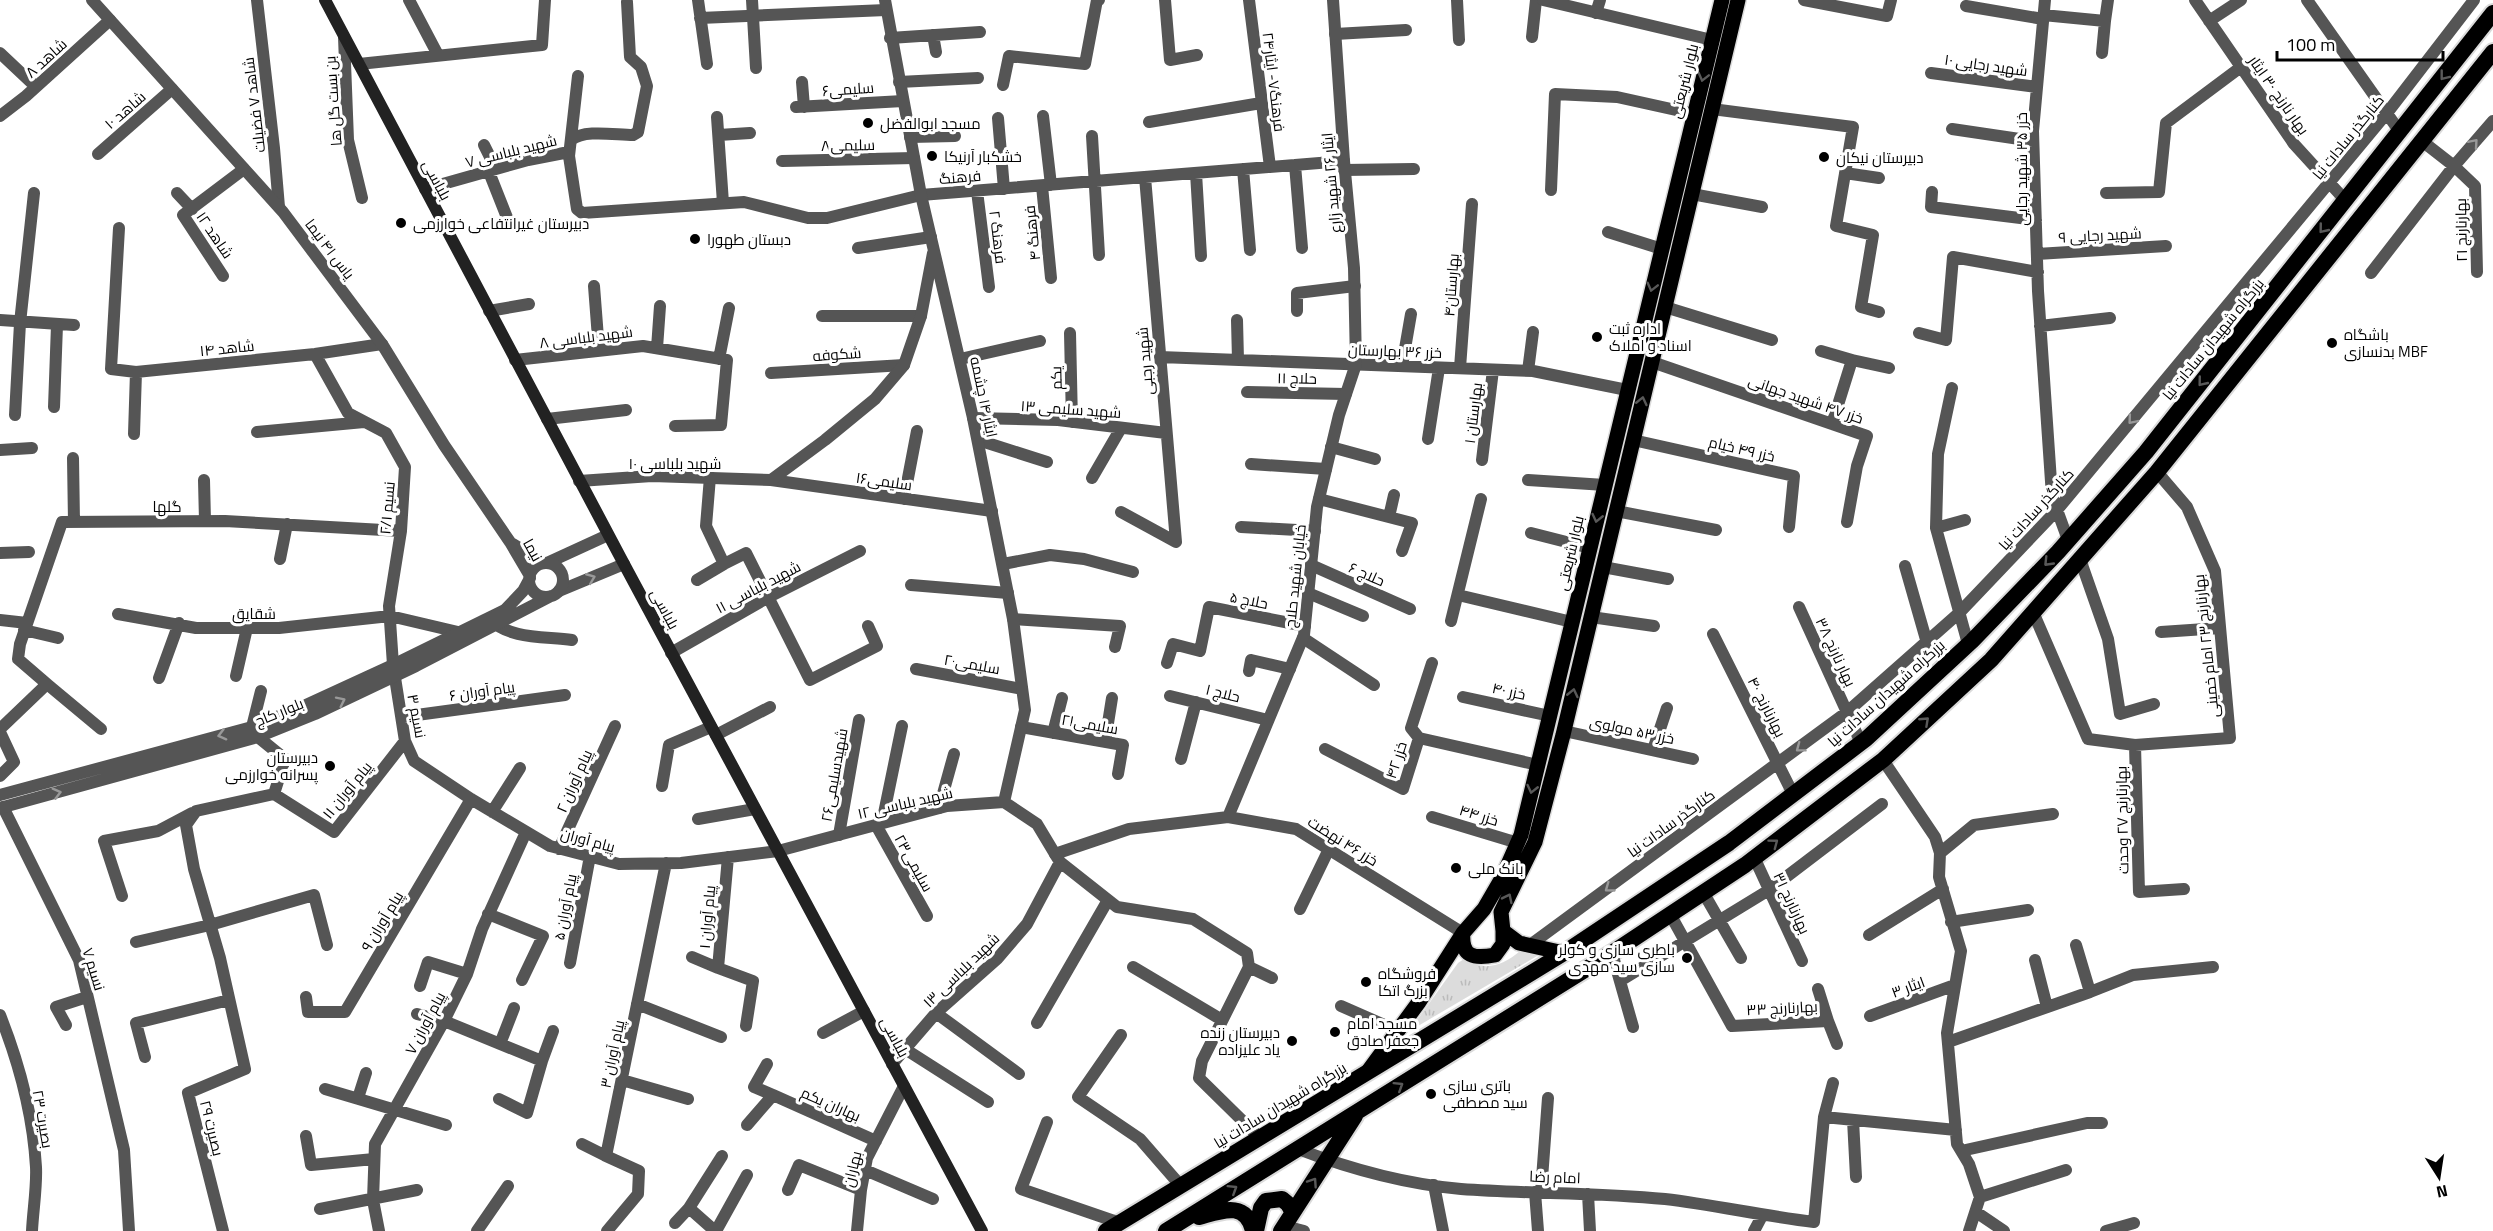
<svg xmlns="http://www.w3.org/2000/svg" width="2493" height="1231" font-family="'Titillium Web',Cairo,sans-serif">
	<defs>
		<pattern id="grass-tufts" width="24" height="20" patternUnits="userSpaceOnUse" patternTransform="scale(1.5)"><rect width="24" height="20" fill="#dcdcdc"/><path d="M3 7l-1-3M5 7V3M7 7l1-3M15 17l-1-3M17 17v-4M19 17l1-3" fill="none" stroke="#bbb"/></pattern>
	</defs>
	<rect width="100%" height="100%" fill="#fff"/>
	<path fill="url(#grass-tufts)" d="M1520 951 1537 956 1418 1026 1415 1023 1458 963 1464 959C1484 972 1503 966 1520 951Z"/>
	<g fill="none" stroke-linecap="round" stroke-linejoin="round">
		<g stroke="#dbdbdb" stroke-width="18">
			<path id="primary" d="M1463 933C1461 957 1474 959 1495 955L1503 944V931
				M1564 953 1519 943 1503 931 1501 912 1535 842 1563 735 1738 0
				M1369 1070 1419 1002 1463 933 1484 909 1502 878 1521 835 1722 0"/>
		</g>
		<g stroke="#dbdbdb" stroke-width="20">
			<path id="trunk" d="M1199 1217C1221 1211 1246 1200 1253 1231
				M1106 1231 1564 953 1729 843 1866 739 1972 641 2058 552 2146 452 2493 13
				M1166 1231 1612 953 1745 865 1883 760 1991 660 2157 472 2493 52
				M1256 1231 1261 1208 1266 1201 1282 1199 1288 1204 1292 1211
				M1281 1231 1355 1116"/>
		</g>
		<path stroke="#555" stroke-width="12" d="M257 0 274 148 279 207
			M409 0 438 55
			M698 0 707 64
			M752 0 756 68
			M1165 0 1170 60 1197 55
			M1249 0 1270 167
			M1457 0 1459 40
			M1804 0 1887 16 1891 0
			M2045 0 2033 131 2038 291 2052 496 2068 540
			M2195 0 2294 144 2346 201
			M2307 0 2400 132
			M1966 6 2043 19
			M1596 13 1600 0
			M2043 15 2105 21 2102 53
			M700 18 886 10
			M2105 21 2108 0
			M2209 21 2241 0
			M1335 34 1406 30
			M933 35 936 52
			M344 37 348 140 362 198
			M1532 37 1536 0
			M890 38 980 32
			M0 53 36 87
			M359 64 542 45 545 0
			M1931 73 2037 87
			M578 76 569 156 577 209 582 213 744 202 808 218H827L921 195 1344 161
			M802 82 804 107
			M899 82 978 78
			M1003 85 1009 56 1085 64 1097 0H1099
			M796 107 903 101
			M1712 109 1853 127 1836 226 1873 235 1861 307 1879 312
			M0 116 26 96 110 20
			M1043 116 1051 185
			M717 117 723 203
			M998 118 1004 189
			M1149 122 1261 103
			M1952 129 2033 141
			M719 135 750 133
			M1092 136 1099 255
			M910 137 955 136
			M571 140C585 129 615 135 633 135L638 132 647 86 641 67 630 57 627 2
			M2422 141 2454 166 2475 186 2477 272
			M484 145 496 169
			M98 154 172 89
			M782 161 914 158
			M1295 165 1302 248
			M1243 169 1250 250
			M1344 170 1414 169
			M489 172 508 220
			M1196 173 1201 256
			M1845 173 1879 178
			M1145 177 1176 542
			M1042 186 1051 278
			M425 189 528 160 569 152
			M1551 190 1555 94 1617 97 1694 114
			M977 191 989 287
			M1932 192 1931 207 2036 220
			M177 193 192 209
			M2106 193 2159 192 2166 123 2241 67
			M1692 194 1762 207
			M119 228 111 369 136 372
			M1608 232 1662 249
			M858 248 931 237
			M2037 254 2166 246
			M2371 273 2454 166 2493 121
			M223 276 183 215 244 169
			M594 286 599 351
			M1665 307 1772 340
			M489 311 529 304
			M1297 311V293L1355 286
			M822 316H921
			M0 320 74 325
			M1237 320 1238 360
			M2040 326 2110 318
			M1070 333 1072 422
			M1919 333 1946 340 1953 257 2038 272
			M657 348 660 306
			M1821 351 1852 360
			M315 354 348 413 386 433 405 467 401 531 389 606 393 665 405 741 414 761 471 799 550 846 619 864 681 863 778 851
			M1160 357 1533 371 1627 390
			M719 359 729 308
			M960 359 1040 341
			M515 360 643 346 727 360 721 425 675 426
			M1652 362 1867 436 1857 466 1847 522
			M1402 366 1411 314
			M1460 368 1472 204
			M1528 371 1533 332
			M771 373 904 365
			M1952 388 1938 454 1936 528 1968 644
			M1247 392 1346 394
			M54 407 57 325
			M15 415 20 323 34 193
			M973 418 1058 420 1166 433
			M547 419 626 410
			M1832 424 1852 360 1889 368
			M257 432 364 422
			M134 434 136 372 315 354 382 344
			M1428 439 1439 368
			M978 440 1047 462
			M1633 440 1794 476 1789 527
			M1331 447 1375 459
			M0 450 32 448
			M73 458 74 522
			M1482 460 1493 370
			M1251 464 1326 469
			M710 477 706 526 724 564 746 553 810 680 877 646 868 626
			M1092 478 1121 428
			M204 480 205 521
			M771 480 992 511
			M1528 480 1605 485
			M904 499 917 431
			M1319 499 1412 523 1402 551
			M1616 511 1716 530
			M1121 512 1176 542
			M1389 517 1394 495
			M1241 527 1315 531
			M1936 528 1965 520
			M1531 533 1590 548
			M0 553 29 552
			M280 559 287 524
			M2080 559 2108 639 2120 714 2154 704
			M547 563 608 535
			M1003 564 1050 555 1084 559 1133 572
			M1311 565 1410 609
			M1905 566 1927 643
			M1603 567 1668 579
			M697 580 724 564
			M911 585 1008 593
			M559 591 624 564
			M1308 593 1363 616
			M1458 595 1572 622
			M1799 607 1861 743
			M2033 612 2088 739 2135 745 2139 892 2184 889
			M118 614 196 628H279L390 616 458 632 462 637
			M1591 617 1654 626
			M490 619C510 640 546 636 572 640
			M1013 619 1120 626 1115 647
			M0 620 27 623
			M1451 621 1481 499
			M24 630 58 638
			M2161 632 2220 628
			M1713 634 1793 794
			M1303 638 1374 685
			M671 653 767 598 860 551
			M1167 663 1173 644 1200 651 1209 607 1305 626
			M916 669 1022 689
			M1249 671 1251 660 1290 669
			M236 676 247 628
			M159 678 179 623
			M47 684 101 729
			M1170 696 1268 720
			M1463 697 1550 716
			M402 717 565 695
			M252 727 261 691
			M1021 727 1123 745 1118 774
			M0 729 47 684 18 659 20 644 62 522 225 521 401 531
			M1564 731 1693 759
			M0 732 14 762 0 776
			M1053 733 1062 698
			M716 735 770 707
			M258 737 285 759 274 794
			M1419 738 1411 728 1432 663
			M1105 742 1112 698
			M2135 745 2230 738 2215 571 2187 507 2157 472
			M1325 749 1403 789 1419 738 1538 765
			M1653 750 1667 708
			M1181 759 1196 702
			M1883 760 1935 837 1940 853 1939 877 1961 951 1947 1033 1957 1144 1969 1164 1980 1197 1969 1231
			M662 786 669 745 711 727
			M274 794 334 832 405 741
			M3 807 79 960 124 1150 129 1231
			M939 808 954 754
			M492 812 520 768
			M1432 817 1518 843
			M698 819 755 809
			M882 823 902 726
			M876 825 927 916
			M839 835 859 720
			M559 849 615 726
			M1940 853 1974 825 2053 814
			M1055 854 1060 862 1117 907 1193 919 1247 953 1249 967 1202 1061 1199 1078 1260 1138
			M728 857 718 968 753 981 746 1026
			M1754 857 1802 961
			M1703 892 1741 958
			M122 896 104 841 158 831 192 813
			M1300 909 1329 849
			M488 914 543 936 522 980
			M1670 914 1732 1026 1828 1021 1837 1044
			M1951 922 2028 910
			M1869 935 1943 889
			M136 942 210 925 314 895 327 945
			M1530 945 1847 712 1959 613 2057 510 2387 113 2474 0
			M1612 953 1633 1027
			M692 957 718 968
			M2035 960 2047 1007
			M570 963 590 856
			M1133 967 1222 1020
			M1249 967 1272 978
			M1620 981 1769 890 1882 804
			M420 986 428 962 467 974
			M1818 989 1828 1021
			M2090 992 2133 975 2213 967
			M306 997 308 1012H345L471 799
			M637 1004 721 1037
			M1341 1006 1398 1031
			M936 1013 1019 1074
			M417 1014 444 1021 542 1061 527 1113 499 1099
			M0 1015C19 1063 33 1115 36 1167 37 1187 33 1210 32 1231
			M1870 1016 1955 985
			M1037 1023 1108 900
			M66 1025 56 1007 87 997
			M823 1033 864 1011
			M1121 1035 1078 1097 1140 1139 1180 1185
			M1948 1042 2090 992 2076 945
			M500 1044 514 1008
			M905 1049 988 1102
			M145 1057 136 1023 229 1000
			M542 1061 553 1031
			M767 1064 754 1087 773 1095
			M892 1064 936 1013 997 959 1027 924 1060 862
			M622 1080 688 1099
			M325 1089 446 1125
			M358 1098 366 1073
			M1824 1117 1833 1083
			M1853 1120 1856 1177
			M1047 1122 1021 1189 1120 1223
			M747 1125 773 1095 876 1141
			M306 1136 311 1165 374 1159
			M582 1144 606 1156
			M1298 1149C1350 1169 1406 1184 1461 1189 1529 1194 1597 1192 1665 1199 1715 1205 1764 1216 1814 1222L1824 1117 1956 1130
			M1961 1151 2087 1123H2102
			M865 1170 933 1199
			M1434 1185 1443 1231
			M788 1190 799 1165 861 1190
			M1535 1192 1538 1231
			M1541 1192 1548 1098
			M1588 1194 1590 1231
			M1980 1197 2066 1170
			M689 1208 722 1156
			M320 1209 417 1190
			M1976 1212 2004 1231
			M675 1223 689 1208 715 1231
			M1285 1226 1304 1231
			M223 1231 188 1093 245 1069 220 958 194 869 186 825 196 811 274 794
			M379 1231 373 1200 375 1144 444 1021 467 974 482 929 526 832
			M477 1231 508 1186
			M607 1231 638 1194 639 1171 606 1156 666 863
			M716 1231 747 1175
			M857 1231 861 1190 867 1158 904 1086
			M1754 1231 1762 1216
			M2106 1231 2134 1223"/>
		<path stroke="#555" stroke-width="12" d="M92 0 283 212 382 344 444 445 510 542 530 576
			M885 0 921 195 973 418 1013 619 1025 710 1004 802
			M1543 0 1712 40
			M579 481 652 476 771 480 825 440 875 399 904 365 921 316 933 253
			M513 544 544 563
			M529 580a17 17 0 1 1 34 0a17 17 0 1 1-34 0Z
			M0 795 252 727 306 705 393 665 505 610 523 591 530 578
			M0 808 258 737 315 714 416 666 551 596
			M1228 817 1304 635 1317 507 1339 415 1356 364 1354 268 1344 161 1333 0
			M778 851 947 806 1004 802 1037 824 1055 854 1129 829 1228 817 1296 829 1463 933"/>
		<path stroke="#222" stroke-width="12" d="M325 0 624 564 982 1231"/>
		<use href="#primary" stroke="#000" stroke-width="15"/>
		<use href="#trunk" stroke="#000" stroke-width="16"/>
	</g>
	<defs><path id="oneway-chevron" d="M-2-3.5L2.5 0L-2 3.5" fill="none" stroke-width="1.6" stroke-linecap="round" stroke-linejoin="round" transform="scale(1.5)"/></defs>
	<g stroke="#595959">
		<use href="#oneway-chevron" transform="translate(2444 76) rotate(128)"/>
		<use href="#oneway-chevron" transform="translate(1703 77) rotate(104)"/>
		<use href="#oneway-chevron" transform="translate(2323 229) rotate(129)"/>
		<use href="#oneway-chevron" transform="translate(1652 287) rotate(104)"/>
		<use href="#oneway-chevron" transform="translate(2202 382) rotate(129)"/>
		<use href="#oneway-chevron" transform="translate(1642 401) rotate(-77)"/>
		<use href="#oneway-chevron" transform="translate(1597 518) rotate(103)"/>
		<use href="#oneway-chevron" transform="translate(2048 562) rotate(134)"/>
		<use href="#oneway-chevron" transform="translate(1573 693) rotate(-77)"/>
		<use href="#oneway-chevron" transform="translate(1925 721) rotate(-43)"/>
		<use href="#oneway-chevron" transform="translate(1532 789) rotate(103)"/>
		<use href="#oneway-chevron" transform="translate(1774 843) rotate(-37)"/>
		<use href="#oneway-chevron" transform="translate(1508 898) rotate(-64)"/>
		<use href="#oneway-chevron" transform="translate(1399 1086) rotate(-32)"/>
		<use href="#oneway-chevron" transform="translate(1313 1182) rotate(-56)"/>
		<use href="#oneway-chevron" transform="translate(1233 1189) rotate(-32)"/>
	</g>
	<g stroke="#999">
		<use href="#oneway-chevron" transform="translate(2474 143) rotate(-49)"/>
		<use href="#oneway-chevron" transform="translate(2132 420) rotate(130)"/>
		<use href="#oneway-chevron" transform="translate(591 578) rotate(-22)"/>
		<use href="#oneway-chevron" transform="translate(341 701) rotate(-26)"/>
		<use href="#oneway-chevron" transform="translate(222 735) rotate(165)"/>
		<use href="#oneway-chevron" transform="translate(1800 748) rotate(143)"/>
		<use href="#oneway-chevron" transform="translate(57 793) rotate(-15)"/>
		<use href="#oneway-chevron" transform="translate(1609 888) rotate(144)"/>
	</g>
	<g fill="#000" stroke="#fff" stroke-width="2">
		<circle cx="868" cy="123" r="6"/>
		<circle cx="932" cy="156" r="6"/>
		<circle cx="1824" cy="157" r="6"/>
		<circle cx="401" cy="223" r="6"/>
		<circle cx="695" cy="239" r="6"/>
		<circle cx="1597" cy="337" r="6"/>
		<circle cx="2332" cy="343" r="6"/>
		<circle cx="330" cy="766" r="6"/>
		<circle cx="1456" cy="868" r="6"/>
		<circle cx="1687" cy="958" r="6"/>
		<circle cx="1366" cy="982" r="6"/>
		<circle cx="1335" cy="1032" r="6"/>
		<circle cx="1292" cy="1041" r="6"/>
		<circle cx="1431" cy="1094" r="6"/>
	</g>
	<g text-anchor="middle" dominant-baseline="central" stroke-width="6" stroke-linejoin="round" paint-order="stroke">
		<g font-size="15" fill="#000" stroke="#fff">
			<text transform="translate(46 58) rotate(-42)">شاهد ۸</text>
			<text transform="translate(1986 65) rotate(8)">شهید رجایی ۱۰</text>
			<text transform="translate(1684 81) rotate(-76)">بلوار شریعتی</text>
			<text transform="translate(1274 82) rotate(83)">فرهنگ۷- ایثار۲۴</text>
			<text transform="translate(848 89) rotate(-4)">سلیمی۶</text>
			<text transform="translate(2279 95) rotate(55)">بهار نارنج ۳۰ ایثار</text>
			<text transform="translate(333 101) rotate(-94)">بن بست گل ها</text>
			<text transform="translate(254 105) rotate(-97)">شاهد ۷ فضیلت</text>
			<text transform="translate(125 110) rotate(-41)">شاهد ۱۰</text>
			<text transform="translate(2348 137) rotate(-51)">کنارگذر سادات نیا</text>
			<text transform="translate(848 145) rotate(-1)">سلیمی۸</text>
			<text transform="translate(511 151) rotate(-14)">شهید بلباسی ۷</text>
			<text transform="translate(2021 169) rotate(-90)">خزر ۳۵ شهید رجایی</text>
			<text transform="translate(960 177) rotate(-5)">فرهنگ</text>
			<text transform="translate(437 180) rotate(62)">بلباسی</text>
			<text transform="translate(1331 183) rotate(-95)">ایثار ۲۶ شهید زارع</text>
			<text transform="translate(2461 230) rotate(-91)">بهارنارنج ۲۱</text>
			<text transform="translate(1032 233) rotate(-96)">فرهنگ ۴</text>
			<text transform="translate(215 235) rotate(56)">شاهد ۱۲</text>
			<text transform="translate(2100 235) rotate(-3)">شهید رجایی ۹</text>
			<text transform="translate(998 237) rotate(83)">فرهنگ ۲</text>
			<text transform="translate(330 249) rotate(53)">یاس ۴۱ نیما</text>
			<text transform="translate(1451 285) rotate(-86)">بهارستان۴</text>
			<text transform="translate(586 337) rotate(-7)">شهید بلباسی ۸</text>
			<text transform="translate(2213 339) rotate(-51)">بزرگراه شهیدان سادات نیا</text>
			<text transform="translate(227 348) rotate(-6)">شاهد ۱۴</text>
			<text transform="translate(1395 351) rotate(2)">خزر ۳۶ بهارستان</text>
			<text transform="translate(837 354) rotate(-4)">شکوفه</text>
			<text transform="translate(1145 361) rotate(-95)">شهید رجبی</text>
			<text transform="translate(1056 378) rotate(-91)">یکم</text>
			<text transform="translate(1297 378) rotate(1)">حلاج ۱۱</text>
			<text transform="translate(984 397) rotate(78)">ایثار ۱۴ چشمه</text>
			<text transform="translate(1806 399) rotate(19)">خزر ۴۷ شهید جهانی</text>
			<text transform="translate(1071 409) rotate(4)">شهید سلیمی ۱۳</text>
			<text transform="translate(1473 413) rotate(-83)">بهارستان ۱</text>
			<text transform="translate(1742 449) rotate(13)">خزر ۴۹ خیام</text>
			<text x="675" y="463">شهید بلباسی ١٠</text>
			<text transform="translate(884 481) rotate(8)">سلیمی۱۶</text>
			<text x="167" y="506">گلها</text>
			<text transform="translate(387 508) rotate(-85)">نسیم ۲/۱</text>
			<text transform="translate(2036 509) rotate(-48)">کنارگذر سادات نیا</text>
			<text transform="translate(533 550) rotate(61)">نیما</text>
			<text transform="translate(1570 553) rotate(-77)">بلوار شریعتی</text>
			<text transform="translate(1367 574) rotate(24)">حلاج ۶</text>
			<text transform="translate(1295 576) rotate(-84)">خیابان شهید حلاج</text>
			<text transform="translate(758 587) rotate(-28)">شهید بلباسی ١١</text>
			<text transform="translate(1249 600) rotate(11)">حلاج ۵</text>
			<text transform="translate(665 609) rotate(62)">بلباسی</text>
			<text x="254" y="613">شقایق</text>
			<text transform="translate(2206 646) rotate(-96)">بهارنارنج ۲۳ امام خمینی</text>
			<text transform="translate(1836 652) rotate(65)">بهار نارنج ۳۸</text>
			<text transform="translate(972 664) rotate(10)">سلیمی۲۰</text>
			<text transform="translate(482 691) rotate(-8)">پیام آوران ۶</text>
			<text transform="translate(1509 691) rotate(12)">خزر ۴۰</text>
			<text transform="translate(1223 693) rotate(14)">حلاج ۱</text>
			<text transform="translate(1886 693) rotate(-42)">بزرگراه شهیدان سادات نیا</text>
			<text transform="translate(1767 707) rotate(63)">بهارنارنج ۴۰</text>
			<text transform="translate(279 712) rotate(-22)">بلوار کاج</text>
			<text transform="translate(417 716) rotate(79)">نسیم ۳</text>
			<text transform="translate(1090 724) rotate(10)">سلیمی۲۱</text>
			<text transform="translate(1632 730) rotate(12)">خزر ۵۳ مولوی</text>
			<text transform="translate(1396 760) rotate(-72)">خزر ۴۲</text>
			<text transform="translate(834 775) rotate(-80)">شهیدسلیمی۲۶</text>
			<text transform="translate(574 781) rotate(-66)">پیام آوران ۲</text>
			<text transform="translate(347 790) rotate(-51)">پیام آوران ۱۱</text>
			<text transform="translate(905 803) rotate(-13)">شهید بلباسی ١٢</text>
			<text transform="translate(1479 815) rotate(17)">خزر ۴۴</text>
			<text transform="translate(2122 820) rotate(-91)">بهارنارنج ۲۷ وحدت</text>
			<text transform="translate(1671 823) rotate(-36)">کنارگذر سادات نیا</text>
			<text transform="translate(588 840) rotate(15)">پیام آوران</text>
			<text transform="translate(1343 841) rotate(32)">خزر ۴۶ نهضت</text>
			<text transform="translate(914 863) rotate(61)">سلیمی۲۳</text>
			<text transform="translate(1792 903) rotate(65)">بهارنارنج ۳۱</text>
			<text transform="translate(565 907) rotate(-79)">پیام آوران ۵</text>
			<text transform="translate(707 917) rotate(-85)">پیام آوران ۱</text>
			<text transform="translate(382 921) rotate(-59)">پیام آوران ۹</text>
			<text transform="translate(94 969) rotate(73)">نسیم ۷</text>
			<text transform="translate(961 970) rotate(-44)">شهید بلباسی ١٣</text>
			<text transform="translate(1908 987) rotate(-20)">ایثار ۳</text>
			<text transform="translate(1782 1008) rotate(-3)">بهارنارنج ۳۳</text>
			<text transform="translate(425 1023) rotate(-62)">پیام آوران ۷</text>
			<text transform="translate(895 1037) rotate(62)">بلباسی</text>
			<text transform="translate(612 1054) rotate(-78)">پیام آوران ۳</text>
			<text transform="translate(831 1104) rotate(24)">بهاران یکم</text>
			<text transform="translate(1280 1105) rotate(-31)">بزرگراه شهیدان سادات نیا</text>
			<text transform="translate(43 1119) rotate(80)">بصیرت ۲۳</text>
			<text transform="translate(212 1128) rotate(76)">بصیرت ۲۹</text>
			<text transform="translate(852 1169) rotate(-76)">بهاران</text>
			<text transform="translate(1555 1177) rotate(2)">امام رضا</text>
		</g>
		<g font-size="15" fill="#000" stroke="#fff" text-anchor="start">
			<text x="880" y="123">مسجد ابوالفضل</text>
			<text x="944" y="156">خشکبار آرنیکا</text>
			<text x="1836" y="157">دبیرستان نیکان</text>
			<text x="413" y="223">دبیرستان غیرانتفاعی خوارزمی</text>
			<text x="707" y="239">دبستان طهورا</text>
			<text x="1609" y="328">اداره ثبت<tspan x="1609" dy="17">اسناد و املاک</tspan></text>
			<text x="2344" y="334">باشگاه<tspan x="2344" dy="17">بدنسازی MBF</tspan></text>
			<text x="318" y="757" text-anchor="end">دبیرستان<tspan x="318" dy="17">پسرانه خوارزمی</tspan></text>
			<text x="1468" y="868">بانک ملی</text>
			<text x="1675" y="949" text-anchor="end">باطری سازی و کولر<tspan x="1675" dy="17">سازی سید مهدی</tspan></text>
			<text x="1378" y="973">فروشگاه<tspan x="1378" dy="17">بزرگ اتکا</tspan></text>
			<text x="1347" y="1023">مسجد امام<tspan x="1347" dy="17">جعفر صادق</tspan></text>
			<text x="1280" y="1032" text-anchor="end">دبیرستان زنده<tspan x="1280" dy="17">یاد علیزاده</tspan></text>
			<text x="1443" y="1085">باتری سازی<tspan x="1443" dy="17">سید مصطفی</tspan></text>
		</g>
	</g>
	<g transform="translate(2439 1177) rotate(168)" stroke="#ffffff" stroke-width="4.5" paint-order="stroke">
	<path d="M0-4.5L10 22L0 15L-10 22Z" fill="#000000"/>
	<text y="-9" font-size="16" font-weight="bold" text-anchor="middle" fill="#000000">N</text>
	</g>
	<path d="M2277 51v9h166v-9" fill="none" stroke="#000000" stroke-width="3"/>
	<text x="2286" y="51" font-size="18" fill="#000000" stroke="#ffffff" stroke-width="4.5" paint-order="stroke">100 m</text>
</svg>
